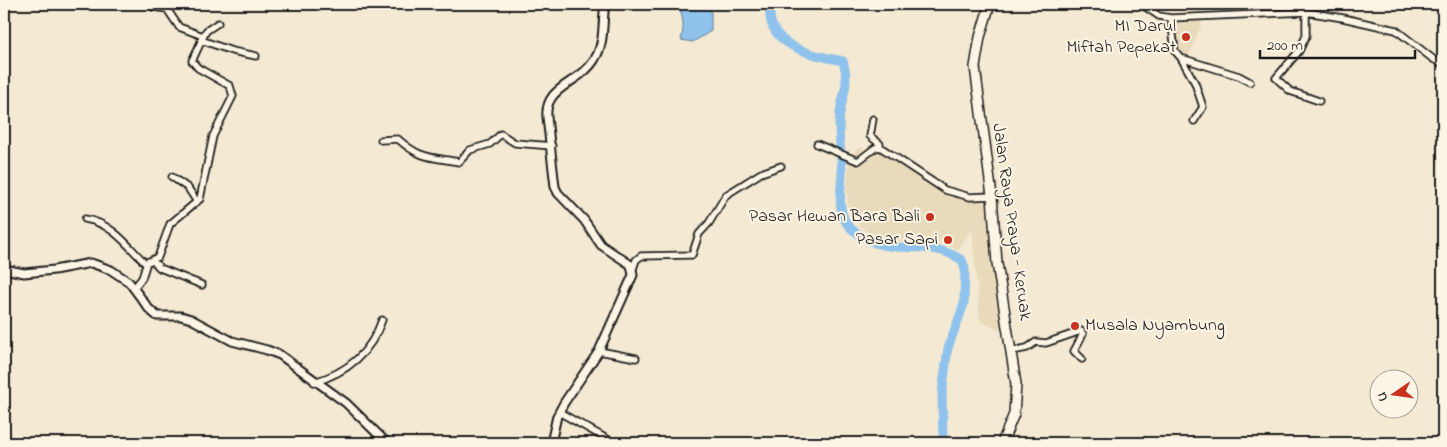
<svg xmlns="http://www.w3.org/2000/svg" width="1447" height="447" font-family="'Indie Flower',sans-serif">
	<rect width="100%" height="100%" fill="#f4e9d2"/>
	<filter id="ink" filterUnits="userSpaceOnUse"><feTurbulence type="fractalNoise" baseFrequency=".02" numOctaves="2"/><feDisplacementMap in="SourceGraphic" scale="10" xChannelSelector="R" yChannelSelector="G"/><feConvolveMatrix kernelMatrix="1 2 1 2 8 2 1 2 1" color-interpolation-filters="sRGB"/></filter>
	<g filter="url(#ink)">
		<path fill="#eadabc" d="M1204 18 1188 58 1178 54 1175 21Z
			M858 148 878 150 928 184 961 200 986 202 1005 332 980 322 972 229 958 249 926 238 892 242 868 233 855 222 848 212 847 184 849 159Z"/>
		<path fill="#8fc2ec" stroke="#618099" d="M681 4H704L711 12V31L693 42 681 40C684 28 684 19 679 8Z"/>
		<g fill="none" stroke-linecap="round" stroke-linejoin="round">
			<path stroke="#8fc2ec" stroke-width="9" d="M771 4C762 46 813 55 843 61 850 84 843 92 840 113 837 134 842 154 842 174 841 190 838 205 844 219 848 228 859 235 867 239 897 256 927 238 962 260L965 269 964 304 948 348 942 394 943 443"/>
			<g stroke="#1c1c1c" stroke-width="9">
				<path id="minor" d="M1141 4 1159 16 1171 18 1306 12 1343 18 1396 30 1433 59 1443 64
					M153 7 167 9 179 27 203 36
					M1306 12V36L1299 51 1276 78 1290 91 1319 101
					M1171 18 1175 51 1181 58 1239 76 1250 82
					M201 40 232 51 256 56
					M1181 58 1195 83 1203 107 1194 121
					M873 119 870 136 880 144V147
					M381 140 398 139C420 159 431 157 459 162L470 150 490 144 501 134 515 143 552 146
					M817 144 858 161 875 148 880 147 945 190 970 197 992 196
					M172 177 188 188 197 202
					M85 219C112 223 128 246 146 264
					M152 260 160 268 202 285
					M633 269 636 260 641 256 692 255 699 234 709 223 726 195 761 173 781 166
					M134 288 142 278 147 262 158 257 170 224 200 199 213 136 233 96 230 86 198 68 192 61 206 31 218 23
					M599 351 636 358
					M1012 351 1027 348 1036 342 1046 343 1081 331 1083 334 1074 351 1082 359
					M314 382C347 373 371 352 382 320
					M559 412 614 443"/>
			</g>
			<g stroke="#1c1c1c" stroke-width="11">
				<path id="tertiary" d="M4 269 24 273 54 270 91 263 111 270 129 282 149 309 157 316H181L191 319 232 341 267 350 280 355 346 403 387 443
					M551 443 557 416 564 403 599 351 633 275 631 265 601 245 584 220 558 193 555 187 547 117C544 85 582 84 596 57 605 41 602 21 605 4"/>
			</g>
			<g stroke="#1c1c1c" stroke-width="12">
				<path id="primary" d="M990 4 980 37 975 67 992 196 997 263 1016 384 1014 414 1002 443"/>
			</g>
			<use href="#minor" stroke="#fcf5e5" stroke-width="5.5"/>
			<use href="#tertiary" stroke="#fcf5e5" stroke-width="7"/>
			<use href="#primary" stroke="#fcf5e5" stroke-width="9"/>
		</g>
	</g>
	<g fill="#c8321e" stroke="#fcf5e5" stroke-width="2">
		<circle cx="1186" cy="37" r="5"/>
		<circle cx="930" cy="217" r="5"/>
		<circle cx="948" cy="240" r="5"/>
		<circle cx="1075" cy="326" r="5"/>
	</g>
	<g text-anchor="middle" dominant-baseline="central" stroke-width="4" stroke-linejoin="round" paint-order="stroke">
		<g font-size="18" fill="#1c1c1c" stroke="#fcf5e5" text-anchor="end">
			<text x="1176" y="27">MI Darul<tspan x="1176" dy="21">Miftah Pepekat</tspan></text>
			<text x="920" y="217">Pasar Hewan Bara Bali</text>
			<text x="938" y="240">Pasar Sapi</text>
			<text x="1085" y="326" text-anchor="start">Musala Nyambung</text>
		</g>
		<g font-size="18" fill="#1c1c1c" stroke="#fcf5e5">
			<text transform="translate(1011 222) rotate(82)">Jalan Raya Praya - Keruak</text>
		</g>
	</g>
	<rect width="1447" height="447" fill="none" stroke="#fcf5e5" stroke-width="20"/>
	<rect x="10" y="10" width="1427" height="427" fill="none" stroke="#1c1c1c" stroke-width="2" filter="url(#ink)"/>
	<g transform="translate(1394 394) rotate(257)"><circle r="24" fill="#fcf5e5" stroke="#a29e95"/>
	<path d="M0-4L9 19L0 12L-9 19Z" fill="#c8321e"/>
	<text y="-8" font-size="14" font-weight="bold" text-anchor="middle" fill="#1c1c1c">U</text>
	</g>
	<path d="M1260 50v8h155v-8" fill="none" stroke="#1c1c1c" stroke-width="2.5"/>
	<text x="1267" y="50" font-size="15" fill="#1c1c1c" stroke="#fcf5e5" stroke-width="4" paint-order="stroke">200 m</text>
</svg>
